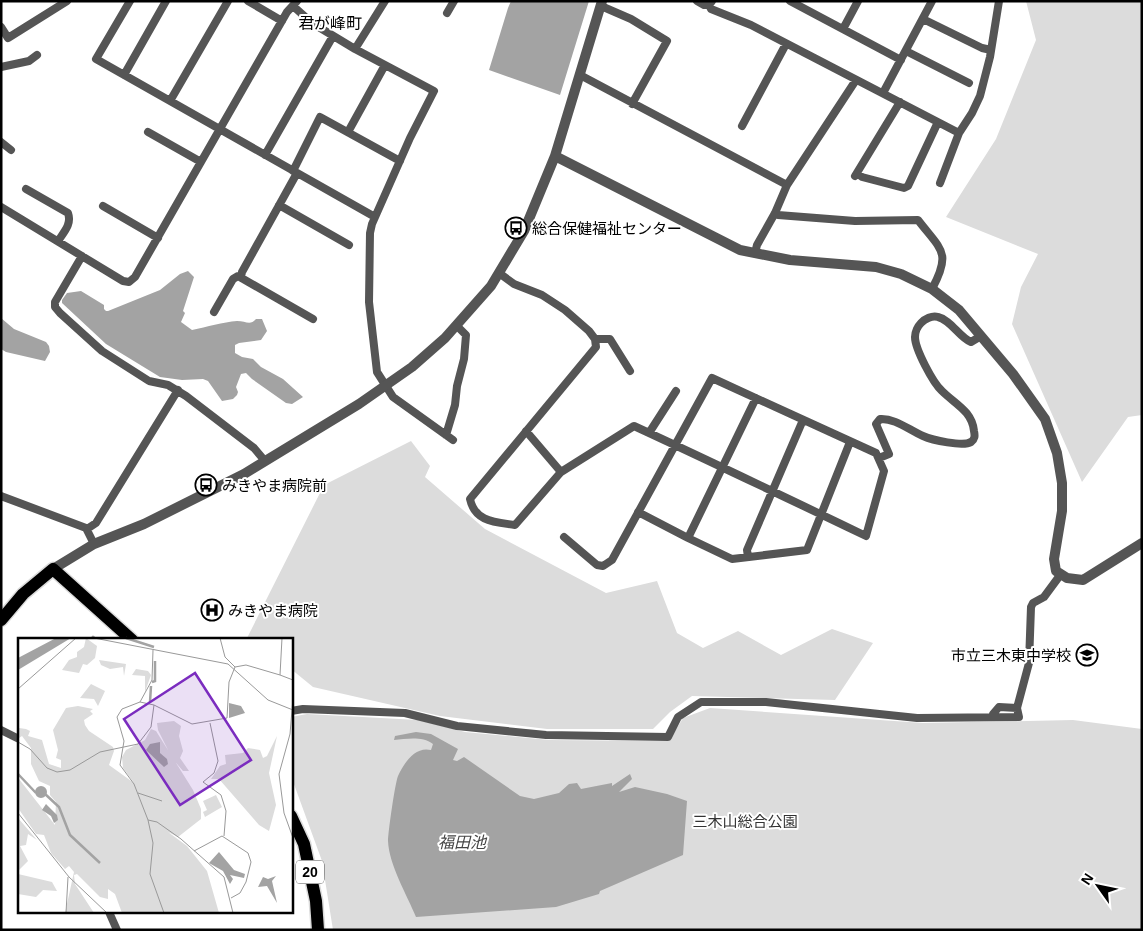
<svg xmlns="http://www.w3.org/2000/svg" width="1143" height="931" font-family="Arial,'Noto Sans JP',sans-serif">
	<rect width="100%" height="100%" fill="#fff"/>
	<path fill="#dcdcdc" d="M1026 1H1142V415L1128 417 1082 482 1012 324 1021 287 1038 254 946 217 996 139 1036 40Z
		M411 441 430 466 425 477 485 529 606 593 657 581 677 633 703 648 738 631 781 655 832 629 873 643 835 700 692 696 670 712 653 729H547L440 716 313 687 291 669V640H246L324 485Z
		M710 708 923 723 1073 720 1142 729V930H333L322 861 291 776V717L307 714 418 720 465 732 549 740 669 741 683 718Z"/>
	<path fill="#a3a3a3" d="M511 1H589L560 95 489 70 508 8Z
		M188 271 194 277 183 311 185 313 181 322 192 330C207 327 223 322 237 321 246 321 250 326 256 319H262L267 331 261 340 239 343 235 345V353L242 357 253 359 261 367 283 379 303 397 292 404 286 403 252 379 246 373 241 374 236 387 238 392 237 395 233 399 222 401 208 381 203 379 182 380 160 377 106 344 62 303V300L67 293 81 291 104 305V309L106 311H108L160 290 180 274Z
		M1 318 14 329 46 342 49 346 50 352 45 361 6 352 1 349Z
		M416 732 431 734 458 749 453 760 457 761 464 757 520 796 534 799 559 793 569 784 577 783 581 789 612 783V786L630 774 632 779 619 792 635 787 667 794 687 801 683 855 600 891 599 894 556 907 416 917C407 895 389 865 388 841 388 833 395 783 398 776 404 763 415 746 431 750L433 744C422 736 407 739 394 740L395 736Z"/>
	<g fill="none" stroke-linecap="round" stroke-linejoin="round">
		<path stroke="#a3a3a3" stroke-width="3" d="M93 637 96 640"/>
		<g stroke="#dbdbdb" stroke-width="15">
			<path id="primary" d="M1 620 23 594 53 569 132 640
				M291 816 304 844 316 901 318 930"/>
		</g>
		<path stroke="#555" stroke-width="8" d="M130 1 96 59 375 217
			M248 1 282 21
			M697 1 704 5H709L712 1
			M790 1 901 60
			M709 5 711 9 751 25 959 133
			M293 6 312 23 355 49 434 91 410 138 372 224 370 233 369 302 377 372 393 397 453 440
			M601 6 631 19 667 41 632 104
			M447 13 454 1
			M923 19 982 48 991 50
			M1 27 8 38 67 1
			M843 29 858 1
			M355 49 385 1
			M906 51 969 83
			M1 67 29 61 37 55
			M124 75 166 1
			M580 75 787 185
			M883 93 932 1
			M170 101 228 1
			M742 126 786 44
			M148 132 201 162
			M348 132 385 65
			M1 142 11 150
			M265 155 333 36
			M293 171 320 117 400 161
			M857 173 862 177 904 188 908 186 938 122
			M855 176 900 102
			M940 183 959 133 972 113 980 96 990 57 999 1
			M26 189 68 213C72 224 64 232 58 241
			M279 205 349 245
			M103 206 158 238
			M1 207 123 281 129 282 135 277 287 12 297 1
			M775 213 778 215 855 221 918 220C941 250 952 252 932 289
			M755 253 757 245 775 213 787 185 856 80
			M82 256 55 302V307L60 313 102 351 149 381 168 385 186 396 254 448 265 461
			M499 273 514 284 542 295 565 310 589 331 595 339 596 347 470 499C475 522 495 522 515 525L561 472 634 426C712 462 789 499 866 536L884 471 876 453 712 378 612 560 603 566 597 565 564 537
			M241 277 242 272 297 173
			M214 312 233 279 238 276 313 319
			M595 339H610L630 371
			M526 431 561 472
			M649 433 676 391
			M446 435 455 405 457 386 464 359 466 335 457 326
			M879 458 889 454 876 424 880 419C895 418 909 430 923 436 932 440 963 447 971 442 975 439 975 436 974 431 972 411 955 404 942 391 933 383 915 349 915 337 915 332 918 326 921 323 925 319 932 315 938 317 951 320 959 337 971 342L981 336
			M1 496 86 528 94 544
			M638 512 688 538 732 559 807 550 850 442
			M87 529 96 523 178 390
			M688 538 756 398
			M748 557 747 550 803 420
			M1017 708 1029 663 1031 607 1033 603 1044 597 1061 574
			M291 711 303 709 405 713 457 726 546 735 668 737 678 717 701 702H766L917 718 1019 717 1017 708 999 707 993 714 994 717
			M1 730 19 739
			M109 912 117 930"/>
		<path stroke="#555" stroke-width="10" d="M555 156 740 250 790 260 876 267 901 274 932 289 959 310 1013 374 1045 419 1057 453 1062 483V511L1054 559 1056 571 1067 578 1083 580 1142 543
			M53 569 94 544 144 524 244 474 359 404 412 367 445 338 491 286 524 231 555 156 602 1"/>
		<use href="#primary" stroke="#000" stroke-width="12"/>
	</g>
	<defs>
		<g id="bus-ring" transform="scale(1.125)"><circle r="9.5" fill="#fff" stroke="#000" stroke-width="1.5"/><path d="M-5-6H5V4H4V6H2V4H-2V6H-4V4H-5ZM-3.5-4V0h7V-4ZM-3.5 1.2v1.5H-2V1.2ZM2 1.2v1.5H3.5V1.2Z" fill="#000"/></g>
		<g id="hospital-ring" transform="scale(1.125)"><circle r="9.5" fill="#fff" stroke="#000" stroke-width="1.5"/><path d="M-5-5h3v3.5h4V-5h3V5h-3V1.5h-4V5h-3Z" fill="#000"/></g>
		<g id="school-ring" transform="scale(1.125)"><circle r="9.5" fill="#fff" stroke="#000" stroke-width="1.5"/><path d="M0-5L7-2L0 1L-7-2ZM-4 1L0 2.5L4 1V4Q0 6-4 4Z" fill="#000"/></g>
	</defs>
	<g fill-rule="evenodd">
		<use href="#bus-ring" x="516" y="228"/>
		<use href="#bus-ring" x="206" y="485"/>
		<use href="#hospital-ring" x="212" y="610"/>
		<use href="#school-ring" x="1087" y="655"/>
	</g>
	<g text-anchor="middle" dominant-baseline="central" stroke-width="4" stroke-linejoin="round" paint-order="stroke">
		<rect fill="#fff" stroke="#4c4c4c" stroke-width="1" x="296" y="860.5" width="28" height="23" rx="4"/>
		<g font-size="14" font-weight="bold" fill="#000">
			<text x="310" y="872">20</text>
		</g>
		<g font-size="15" fill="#000" stroke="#fff" text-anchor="start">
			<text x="532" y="228">総合保健福祉センター</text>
			<text x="222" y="485">みきやま病院前</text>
			<text x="228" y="610">みきやま病院</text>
			<text x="1071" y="655" text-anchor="end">市立三木東中学校</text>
		</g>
		<g font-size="15" fill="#333" stroke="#fff">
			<text x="745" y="821">三木山総合公園</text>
		</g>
		<g font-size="16" fill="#000" stroke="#fff">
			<text x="330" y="23">君が峰町</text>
		</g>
		<g font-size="16" font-style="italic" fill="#444" stroke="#fff">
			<text x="462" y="842">福田池</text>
		</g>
	</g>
	<g transform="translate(18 638)">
		<rect width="275" height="275" fill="#fff"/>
		<path d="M68 0 79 8 77 20 69 27 65 26 61 35 44 32 51 22 59 19V14L66 9ZM81 22 108 26 106 38 105 29 92 31 83 27ZM118 31 130 33 133 37 127 54V38L114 37ZM73 46 87 53 80 68 76 61 62 60ZM60 68 75 71 72 73 75 76 66 82 67 87 71 93 95 109 96 113 91 127 116 145 105 130 104 119 108 112 127 102 133 91 138 93 175 152 183 171V181L160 199 150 194 169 208 189 233 201 275H104L97 256 90 251V261L82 259 59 236 56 237 57 246 76 275H47L56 234 51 228 47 231 33 215 26 197 18 196 0 170 1 141 37 187 38 164 32 157V148L21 143 13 126V110L4 98 1 100V90L8 91 12 93 10 98 24 102 31 126 43 130V122L38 120 40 112 35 92 48 70ZM156 83 163 88 161 98 165 113 162 120 171 133H165L154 120 140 92 139 85ZM259 98 251 135 258 167 251 193 241 187 201 141H193L202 128 208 126 207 117 225 115 230 110 242 112 245 120 249 118ZM198 157 204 169 187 179 185 174 189 172 185 163ZM0 180 19 202 10 196 8 207 2 208 10 223 0 233ZM0 236 34 244 39 253 25 252 18 259 0 256Z" fill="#dcdcdc"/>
		<path d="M38 0H53L0 32V20ZM211 65 223 68 227 75 211 80ZM140 101 142 104V115L149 121 150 126 146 129 128 112 132 106 142 104ZM17 154a6 6 0 1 1 12 0a6 6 0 1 1-12 0ZM28 166 39 177 40 182 36 185 33 178 24 172ZM201 214 216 232 227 236 226 240 212 237 215 241 212 246 205 233 191 225ZM258 238 254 243 259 265 249 248 240 249 245 239 250 241Z" fill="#a3a3a3"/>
		<path fill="none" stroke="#a3a3a3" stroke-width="2.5" d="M108 0 136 9M134 44 137 43V23M132 64 133 48M0 136 18 155M26 155 41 169 52 197 82 225"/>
		<path fill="none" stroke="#999" stroke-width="1" d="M76 0 210 26 250 62 275 72M202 0 207 19 217 29M264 0 262 37 275 42M217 29 228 27 262 37M0 51 58 0M275 60 272 96 261 136 266 175 275 200M122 64 104 71 99 79 106 103 102 127 116 146 130 182 135 205 132 236 146 275M136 67 174 86 209 80 211 44 217 29M192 85 200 123 196 135 185 144 203 157 208 173 206 198M0 104 12 111 29 130 39 134 52 132 82 114 120 106 133 89 136 67 122 64 134 42 135 12M120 155 144 163M0 175 51 239 89 275M130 182 139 184 163 201 206 239 215 275M176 213 204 198 230 215 233 224 228 244 222 255 213 260M48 275 50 239"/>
		<path fill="#7b2cbf" fill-opacity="0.15" stroke="#7b2cbf" stroke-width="2.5" d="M177 35 233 122 162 167 106 81Z"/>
		<rect width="275" height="275" fill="none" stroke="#000" stroke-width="2.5"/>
	</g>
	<rect width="1143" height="931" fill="none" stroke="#000000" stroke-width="5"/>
	<g transform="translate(1098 886) rotate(303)" stroke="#ffffff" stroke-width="4" paint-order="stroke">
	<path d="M0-4L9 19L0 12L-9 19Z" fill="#000000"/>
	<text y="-8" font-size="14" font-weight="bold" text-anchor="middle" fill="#000000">N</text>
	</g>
</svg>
